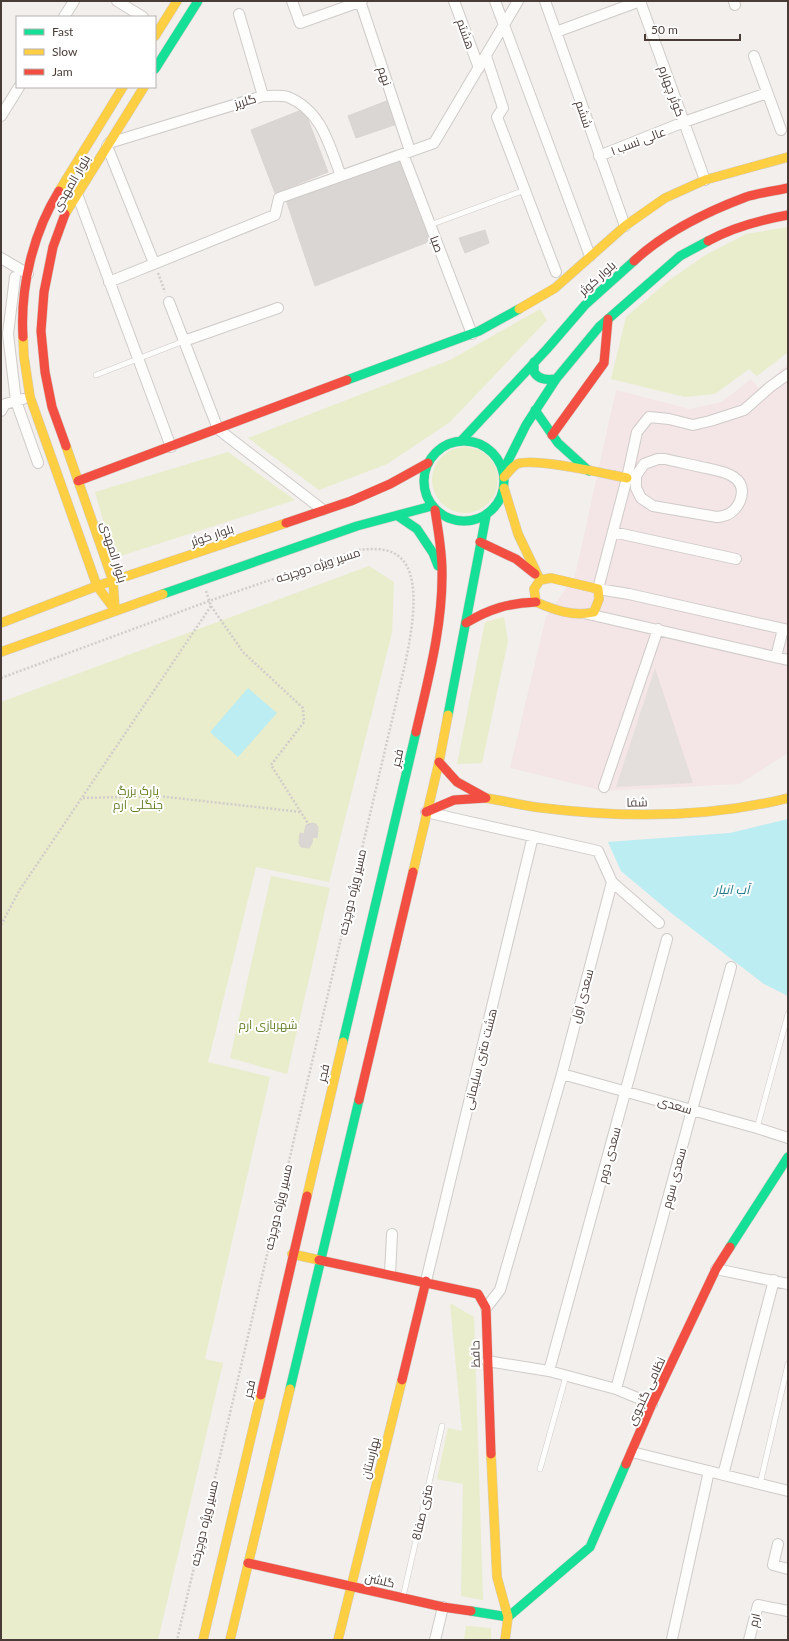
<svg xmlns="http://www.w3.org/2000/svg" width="789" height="1641" font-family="Lato,Cairo,sans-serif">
	<rect width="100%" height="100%" fill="#f2efec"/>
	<path fill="#f4e5e6" d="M788 364V753L739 784 604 791 510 768 546 617 575 576 616 390 689 409 722 402 751 379 760 389Z"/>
	<path fill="#e9edcb" d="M788 227V352L757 376 749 369 715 394 685 397 611 379 626 317 667 282 704 256 746 234Z
		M540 309 547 320 450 422 387 464 319 490 248 438 450 360Z
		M432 480a33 33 0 1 1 66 0a33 33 0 1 1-66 0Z
		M228 452 295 500 114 558 95 492Z
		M369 566 394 582 392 633 329 882 256 867 208 1062 270 1077 205 1359 223 1363 158 1640H1V702Z
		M504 617 508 641 482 763 457 764 485 622Z
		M271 876 330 888 287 1074 230 1058Z
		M450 1303 474 1317 483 1600 461 1596 463 1484 437 1479 448 1428 462 1431Z
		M466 1626 491 1628V1640H464Z"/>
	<path fill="#e4dfdd" d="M655 668 693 783 616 787Z"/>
	<path fill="#bbedf2" d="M248 688 277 713 238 757 210 732Z
		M788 819V996L764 984 670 912 621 871 608 842 730 833Z"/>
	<path fill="#dad6d3" stroke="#dbd5d1" d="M389 100 397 124 356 138 348 116Z
		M304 109 328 172 275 193 251 130Z
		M397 150 433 240 315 286 283 191Z
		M485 230 489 243 465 253 459 238Z
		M312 823 316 824 318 827 317 838 313 837 312 843 309 848 301 847 299 843 300 833 304 834 306 825Z"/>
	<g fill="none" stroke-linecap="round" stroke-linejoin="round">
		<g stroke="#cfcbc8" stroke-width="6">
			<path id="lane" d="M430 225 525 190
				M96 375 184 341
				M757 1128 788 1014
				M540 1469 566 1376
				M760 1484 788 1364
				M403 1597 442 1426"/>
		</g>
		<g stroke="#cfcbc8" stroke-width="12">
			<path id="street" d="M117 1 143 17
				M292 1 300 23 362 1
				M360 1 410 151
				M454 1 479 68
				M495 1 590 256
				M545 1 625 226
				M640 1 705 180
				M734 1 735 5
				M239 14 263 96
				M64 17 74 1
				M556 32 640 1
				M486 56 503 108 497 117 556 272
				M754 56 781 130
				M1 116 19 87
				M109 143 263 96C271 96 281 95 288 97 322 111 329 145 341 176
				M107 146 154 263
				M403 154 472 334
				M599 156 684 122 767 93
				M77 194 171 447
				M1 258 28 274
				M15 277 8 334 16 401 38 463
				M109 282 275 215 279 198 434 143 518 1
				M169 302 218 429 323 510
				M184 341 278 308
				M788 374 770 387 744 410 710 421 693 425 669 419 649 417 637 432 627 478 598 589 629 594 788 630
				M1 411 5 404 23 399
				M658 459H665C677 462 689 464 701 467 719 471 750 474 740 501 735 512 728 516 717 517L653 506 641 498 636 488V476L644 464Z
				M613 532 736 559
				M588 614 788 660
				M776 657 783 629
				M604 787 658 629
				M426 812 598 851 612 882 562 1074 500 1290 486 1308
				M612 882 659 923
				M562 1074 757 1128 788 1138
				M716 1269 788 1284
				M390 1274 392 1234
				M426 1281 533 836
				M487 1361 549 1371 616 1389 652 1404
				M549 1371 667 939
				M616 1389 731 967
				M632 1452 788 1491
				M723 1475 774 1280
				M778 1544 773 1565 788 1569
				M672 1639 709 1471
				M435 1640 443 1607
				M749 1640 758 1605 788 1611"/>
		</g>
		<g stroke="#d3cbc4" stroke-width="10">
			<path id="fast" d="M155 69 198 1
				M534 362V372C539 380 547 380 556 379
				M347 380 479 331 519 309
				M535 410 558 443 589 471
				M424 481a40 40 0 1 1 80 0a40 40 0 1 1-80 0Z
				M461 441 547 349 585 305 634 261
				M503 471 526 425 556 379 599 327 680 256 708 241
				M398 516 417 529 433 553 438 566
				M163 594 357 526 432 506
				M448 715 486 516
				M343 1042 416 732
				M730 1247 788 1157
				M290 1389 359 1100
				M471 1611 508 1617 590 1547 626 1464"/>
		</g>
		<g stroke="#d3cbc4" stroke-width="10">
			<path id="slow" d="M155 36 177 1
				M59 191 123 87
				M65 214 144 87
				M519 309 555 288 625 226 665 198 705 180 788 157
				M23 337 24 357 30 397 97 586 115 610
				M66 446 113 581 115 610
				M504 477C508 473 512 467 517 464 534 457 606 474 627 478
				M504 488 518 534 540 580
				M551 578 598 589 599 599 594 612C574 617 554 610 536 602L534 589 540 580Z
				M1 623 97 586 286 523
				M1 652 163 594
				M486 798C505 801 524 806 543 808 624 818 709 818 788 798
				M413 872 439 762 448 715
				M307 1196 343 1042
				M292 1254 319 1260
				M491 1454 497 1577 508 1617 505 1640
				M203 1640 261 1395
				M230 1640 290 1389
				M338 1640 402 1380"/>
		</g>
		<g stroke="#d3cbc4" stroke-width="10">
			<path id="jam" d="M65 214 53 247 44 292 41 331 45 372 52 407 66 446
				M708 241C733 227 760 220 788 215
				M634 261C665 232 706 212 746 197 759 193 774 191 788 188
				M23 337C20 287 33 233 59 191
				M552 435 604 363 608 319
				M78 481 347 380
				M286 523 351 501 390 484 428 463
				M480 542 516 559 535 574
				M466 623C489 609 509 603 536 602
				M416 732C428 680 443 625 442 571 442 550 438 530 435 510
				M426 812 454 800 486 798 457 782 439 762
				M359 1100 413 872
				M319 1260 478 1294 486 1308 491 1454
				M402 1380 426 1281
				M261 1395 307 1196
				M626 1464 652 1404 716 1269 730 1247
				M248 1563 443 1607 471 1611"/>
		</g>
		<path stroke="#d2cdca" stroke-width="2.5" stroke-dasharray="2 2" stroke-linecap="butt" d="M158 273 165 292
			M206 591 211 606 243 652 303 708 304 722 271 765 309 825
			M1 678 209 601 358 550C371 549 385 547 397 555 431 577 403 670 396 703L177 1640
			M83 798 158 796 301 812
			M1 925 19 891 211 606"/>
		<use href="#lane" stroke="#fdfdfc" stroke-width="5"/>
		<use href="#street" stroke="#fdfdfc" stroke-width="10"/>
		<use href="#fast" stroke="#16e098" stroke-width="9"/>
		<use href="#slow" stroke="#ffcf43" stroke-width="9"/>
		<use href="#jam" stroke="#f24e42" stroke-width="9"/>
	</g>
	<g text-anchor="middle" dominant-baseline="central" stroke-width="4" stroke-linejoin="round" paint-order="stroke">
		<g font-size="12" fill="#493c37" stroke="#fff">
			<text transform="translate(466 34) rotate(70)">هشتم</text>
			<text transform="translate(385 76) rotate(72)">نهم</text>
			<text transform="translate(672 91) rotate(70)">کوثر چهارم</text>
			<text transform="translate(245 101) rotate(-17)">گلریز</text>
			<text transform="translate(584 114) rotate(71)">ششم</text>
			<text transform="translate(638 141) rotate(-21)">عالی نسب ۱</text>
			<text transform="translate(71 183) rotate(-60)">بلوار المهدی</text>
			<text transform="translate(437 244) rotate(69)">صبا</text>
			<text transform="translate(597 278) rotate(-42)">بلوار کوثر</text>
			<text transform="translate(212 535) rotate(-19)">بلوار کوثر</text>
			<text transform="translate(114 552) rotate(73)">بلوار المهدی</text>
			<text transform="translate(318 565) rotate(-18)">مسیر ویژه دوچرخه</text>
			<text transform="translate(397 758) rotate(-77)">فجر</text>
			<text transform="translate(637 802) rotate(-1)">شفا</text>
			<text transform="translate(352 892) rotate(-77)">مسیر ویژه دوچرخه</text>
			<text transform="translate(582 996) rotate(-75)">سعدی اول</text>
			<text transform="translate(480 1059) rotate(-76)">هشت متری سلیمانی</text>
			<text transform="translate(323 1073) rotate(-77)">فجر</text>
			<text transform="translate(675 1105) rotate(16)">سعدی</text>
			<text transform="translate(609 1155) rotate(-75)">سعدی دوم</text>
			<text transform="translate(674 1178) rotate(-75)">سعدی سوم</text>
			<text transform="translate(278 1207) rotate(-77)">مسیر ویژه دوچرخه</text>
			<text transform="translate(475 1354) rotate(-91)">حافظ</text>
			<text transform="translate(249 1389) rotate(-77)">فجر</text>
			<text transform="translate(646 1391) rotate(-65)">نظامی گنجوی</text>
			<text transform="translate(370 1458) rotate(-76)">بهارستان</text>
			<text transform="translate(422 1512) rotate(-77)">8متری صفا</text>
			<text transform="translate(204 1523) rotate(-77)">مسیر ویژه دوچرخه</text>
			<text transform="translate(380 1580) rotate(13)">گلشن</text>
			<text transform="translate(754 1620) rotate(-76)">ارم</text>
		</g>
		<g font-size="12" fill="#637f26" stroke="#fff">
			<text x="138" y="790">پارک بزرگ<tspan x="138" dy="14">جنگلی ارم</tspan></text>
			<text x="268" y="1024">شهربازی ارم</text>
		</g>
		<g font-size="13" font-style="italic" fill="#227c89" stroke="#fff">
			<text x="732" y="889">آب انبار</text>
		</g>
	</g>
	<rect width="789" height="1641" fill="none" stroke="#493c37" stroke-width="4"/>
	<rect x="16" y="16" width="140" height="72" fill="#ffffff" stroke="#b6b1af"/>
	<rect x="24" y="29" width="20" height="6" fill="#16e098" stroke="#b6b1af"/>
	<text x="52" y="36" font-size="12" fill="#493c37">Fast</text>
	<rect x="24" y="49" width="20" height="6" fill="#ffcf43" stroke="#b6b1af"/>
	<text x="52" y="56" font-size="12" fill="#493c37">Slow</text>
	<rect x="24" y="69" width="20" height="6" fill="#f24e42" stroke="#b6b1af"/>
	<text x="52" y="76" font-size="12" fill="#493c37">Jam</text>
	<path d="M645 34v6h95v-6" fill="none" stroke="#493c37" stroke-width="2"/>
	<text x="651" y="34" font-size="12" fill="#493c37" stroke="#ffffff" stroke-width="3" paint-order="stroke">50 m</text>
</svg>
